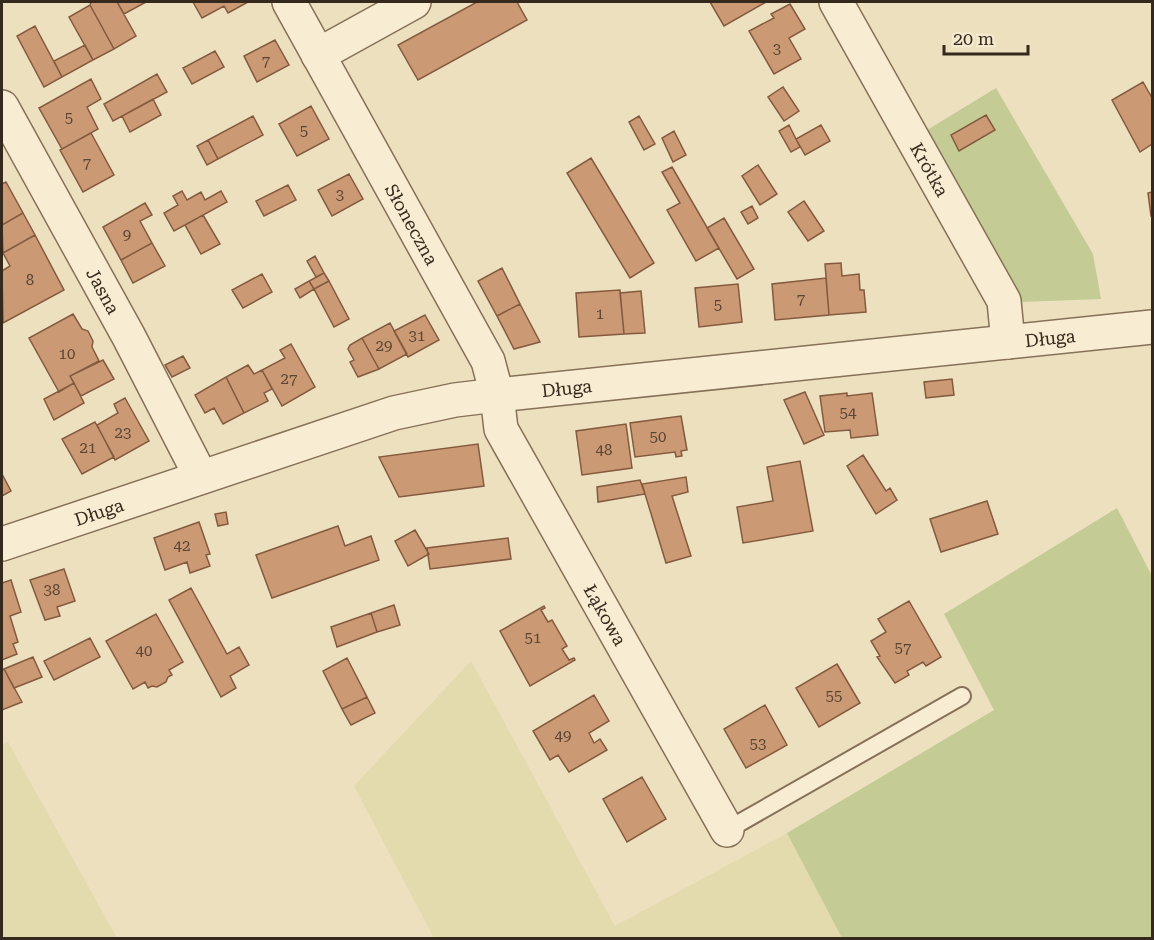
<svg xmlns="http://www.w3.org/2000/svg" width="1154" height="940" font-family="'Roboto Serif',serif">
	<rect width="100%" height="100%" fill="#ede0bf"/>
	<path fill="#e3daad" d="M471 661 615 926 787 833 842 938H434L354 786Z
		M8 742 117 938H2V745Z"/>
	<path fill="#c4cb94" d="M996 88 1093 254 1101 299 1020 302 927 130Z
		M1117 508 1152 576V938H842L787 833 994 710 944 614Z"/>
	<path fill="#cb9a75" stroke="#845a3e" stroke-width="1.5" d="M91 2H117L136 36 114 49 90 5Z
		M117 2H146L124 14Z
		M193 2H248L228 13 224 6 202 18Z
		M477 2H517L527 20 418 80 398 45Z
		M710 2H766L724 26Z
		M790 4 805 29 789 38 801 59 774 74 749 31 774 18 771 14Z
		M90 5 114 49 93 60 69 17Z
		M35 26 62 77 44 87 17 36Z
		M275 40 289 65 257 82 244 56Z
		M85 45 93 60 62 77 54 61Z
		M215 51 224 67 192 84 183 68Z
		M157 74 167 92 113 121 104 104Z
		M91 79 101 99 87 107 98 129 62 149 39 108Z
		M1143 82 1151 96 1152 95V144L1140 152 1112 100Z
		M783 87 799 111 784 121 768 97Z
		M153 99 161 115 130 132 122 116Z
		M311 106 329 139 297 156 279 124Z
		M986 115 995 130 959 151 951 135Z
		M253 116 263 135 218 159 208 140Z
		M639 116 655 144 644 150 629 122Z
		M789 125 800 147 791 152 779 131Z
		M821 125 830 141 805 155 796 139Z
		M674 131 686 155 673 162 662 138Z
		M91 133 114 175 83 192 60 150Z
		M208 140 218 159 207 165 197 146Z
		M591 158 654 263 630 278 567 173Z
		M758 165 777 194 760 205 742 176Z
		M672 167 719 248 696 261 667 210 680 203 662 172Z
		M349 174 363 199 332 216 318 190Z
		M6 182 23 213 2 225V184Z
		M288 185 296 200 264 216 256 201Z
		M182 191 187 200 201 192 205 200 221 191 227 202 174 231 164 213 178 205 173 196Z
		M1152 192V216H1151L1148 193Z
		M804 201 824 231 808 241 788 212Z
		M145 203 152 215 140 221 152 243 121 260 103 227Z
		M752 206 758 218 748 224 741 212Z
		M23 213 35 235 3 253 2 225Z
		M203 215 220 244 201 254 185 225Z
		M724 218 754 269 737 279 707 228Z
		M35 235 64 290 3 323 2 271 10 266 3 253Z
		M152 243 165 266 133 283 121 260Z
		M315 256 324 273 316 277 307 261Z
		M841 263 842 276 859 274 860 290H864L866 312 829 315 825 264Z
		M502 268 520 304 497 316 478 281Z
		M324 273 329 281 314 289 309 281Z
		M262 274 272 292 243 308 232 290Z
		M826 278 829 315 775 320 772 284Z
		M309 281 314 289 300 298 295 289Z
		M329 281 349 319 334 327 314 289Z
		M738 284 742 322 699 327 695 288Z
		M620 290 624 334 579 337 576 293Z
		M641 291 645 333 624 334 620 293Z
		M520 304 540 342 514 349 497 316Z
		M73 314 82 329 88 331 93 341 92 347 99 361 70 376 74 383 59 392 29 338Z
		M425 315 439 340 408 357 394 331Z
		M390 323 407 354 379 369 362 338Z
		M362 338 379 369 358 377 350 362 354 360 348 349 350 345Z
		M291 344 315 387 282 406 262 370 285 358 280 350Z
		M183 356 190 368 172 377 165 365Z
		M103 360 114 379 81 396 70 376Z
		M248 365 254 374 262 370 272 389 264 393 268 401 244 413 226 377Z
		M226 377 244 413 223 424 214 408 205 413 195 395Z
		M952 379 954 395 926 398 924 382Z
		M74 383 84 403 54 420 44 399Z
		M805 392 824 435 804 444 784 400Z
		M847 393V396L872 393 878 435 851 438 850 430 825 432 820 396Z
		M125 398 149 441 115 460 97 425 118 413 114 404Z
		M681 416 687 450 681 451 682 456 676 457 675 452 635 457 630 423Z
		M95 422 114 457 82 474 62 439Z
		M626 424 632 468 582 475 576 431Z
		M478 444 484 486 399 497 379 457Z
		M863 455 886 491 890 488 897 500 876 514 847 466Z
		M800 461 813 531 743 543 737 507 773 501 767 467Z
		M2 474 11 491 2 496Z
		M686 477 688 492 672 496 691 556 666 563 642 484Z
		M640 480 645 494 598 502 597 487Z
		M987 501 998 534 941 552 930 519Z
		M226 512 228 524 218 526 215 514Z
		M199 522 210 554 206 555 210 566 190 573 187 562 165 570 154 538Z
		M338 526 345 546 371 536 379 560 272 598 256 555Z
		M415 530 429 554 408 566 395 541Z
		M508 538 511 559 430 569 427 548Z
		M64 569 75 601 57 607 60 616 45 620 30 580Z
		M11 580 21 612 10 616 18 642 13 644 17 654 2 660V583Z
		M191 588 227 654 239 647 249 665 230 676 236 688 221 697 169 600Z
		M909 601 941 657 926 666 923 662 907 671 909 675 895 683 877 657 880 656 871 641 886 632 878 619Z
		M394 605 400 625 377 632 371 613Z
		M544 606 545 608 541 610 548 622 552 620 567 646 562 649 569 660 574 658 575 660 530 686 500 631Z
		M371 613 377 632 337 647 331 627Z
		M156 614 183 662 169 670 172 675 168 677 166 682 157 687 152 686 148 688 145 682 133 689 106 641Z
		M90 638 100 657 54 680 44 661Z
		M33 657 42 677 14 688 4 669Z
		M347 658 367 697 342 709 323 671Z
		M837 664 860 703 819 727 796 688Z
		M4 669 22 702 2 710V670Z
		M594 695 609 721 589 733 594 743 600 739 607 750 569 772 558 755 550 760 533 731Z
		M367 697 375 713 351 725 342 709Z
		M765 705 787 745 746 768 724 729Z
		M642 777 666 819 627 842 603 799Z"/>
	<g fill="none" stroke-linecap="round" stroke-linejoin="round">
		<g stroke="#867058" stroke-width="20">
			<path id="service" d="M727 830 962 696"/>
		</g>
		<g stroke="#867058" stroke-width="36">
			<g id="minor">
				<path id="s1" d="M289 2 488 361 497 395 501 429 727 830"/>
				<path id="s2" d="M836 2 1004 301 1008 342"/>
				<path d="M318 55 414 2"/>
				<path id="s3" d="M2 107 129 337 201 477"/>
				<path id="s4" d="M2 544 394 413 455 400 497 395 1152 327"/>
			</g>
		</g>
		<use href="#service" stroke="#f8edd2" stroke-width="16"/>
		<use href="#minor" stroke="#f8edd2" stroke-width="33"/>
	</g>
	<g text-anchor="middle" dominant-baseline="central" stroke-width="4.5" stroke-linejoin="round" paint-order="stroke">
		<g font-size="15" fill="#5a4432">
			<text x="777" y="49">3</text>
			<text x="266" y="61">7</text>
			<text x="69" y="118">5</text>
			<text x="304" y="131">5</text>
			<text x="87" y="163">7</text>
			<text x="340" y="195">3</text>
			<text x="127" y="235">9</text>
			<text x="30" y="280">8</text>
			<text x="801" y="299">7</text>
			<text x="718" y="305">5</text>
			<text x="600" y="314">1</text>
			<text x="417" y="336">31</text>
			<text x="384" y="346">29</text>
			<text x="67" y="354">10</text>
			<text x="289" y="379">27</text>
			<text x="848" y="413">54</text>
			<text x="123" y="433">23</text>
			<text x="658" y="437">50</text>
			<text x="88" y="448">21</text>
			<text x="604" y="450">48</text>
			<text x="182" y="546">42</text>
			<text x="52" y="590">38</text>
			<text x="533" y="638">51</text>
			<text x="903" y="648">57</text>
			<text x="144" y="651">40</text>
			<text x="834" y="696">55</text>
			<text x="563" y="736">49</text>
			<text x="758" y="744">53</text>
		</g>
		<g font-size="18" fill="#35281c" stroke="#f5eacf">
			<text stroke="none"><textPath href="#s2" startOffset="192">Krótka</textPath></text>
			<text stroke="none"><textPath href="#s1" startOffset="254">Słoneczna</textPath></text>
			<text stroke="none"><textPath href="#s3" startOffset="210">Jasna</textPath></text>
			<text stroke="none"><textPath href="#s4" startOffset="1074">Długa</textPath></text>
			<text stroke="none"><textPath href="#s4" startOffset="588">Długa</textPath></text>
			<text stroke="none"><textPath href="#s4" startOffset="102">Długa</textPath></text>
			<text stroke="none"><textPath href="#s1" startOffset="693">Łąkowa</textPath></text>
		</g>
	</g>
	<rect width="1154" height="940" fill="none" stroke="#35281c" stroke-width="6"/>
	<path d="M944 45v9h84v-9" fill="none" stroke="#35281c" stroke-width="3"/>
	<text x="953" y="45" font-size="18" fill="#35281c" stroke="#f5eacf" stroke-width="4.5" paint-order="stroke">20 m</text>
</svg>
